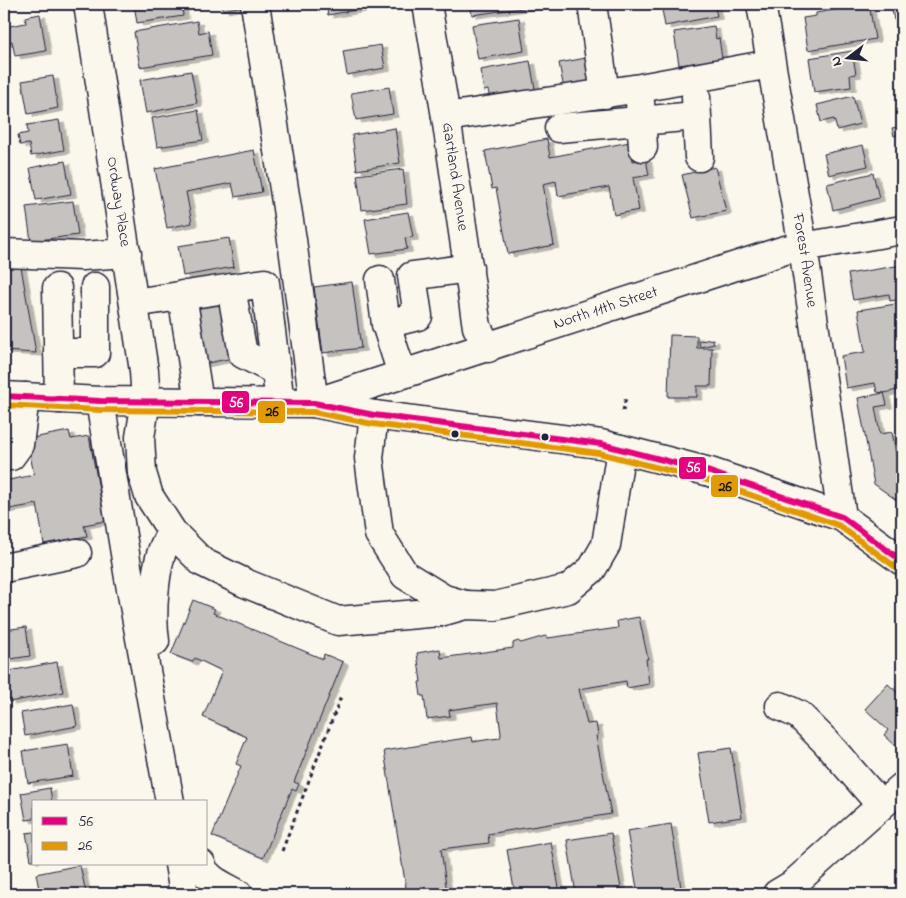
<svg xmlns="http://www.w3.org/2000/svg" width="906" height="898" font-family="'Indie Flower',sans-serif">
	<defs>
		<filter id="shadow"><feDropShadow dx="5.5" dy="3" stdDeviation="0" flood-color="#0004"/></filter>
	</defs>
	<rect width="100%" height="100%" fill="#fbf7ec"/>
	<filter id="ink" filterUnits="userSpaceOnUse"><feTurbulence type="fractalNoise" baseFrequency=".02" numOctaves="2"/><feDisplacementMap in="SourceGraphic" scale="10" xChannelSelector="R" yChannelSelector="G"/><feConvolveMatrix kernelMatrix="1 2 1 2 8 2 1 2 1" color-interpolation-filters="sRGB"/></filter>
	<g filter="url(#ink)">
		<path fill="#c6c2c0" stroke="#22223b" filter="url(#shadow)" d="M134 4H182L183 16 137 23Z
			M222 4H247L248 5 223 10Z
			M326 4H377V6L328 15Z
			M470 4H536V6L472 15Z
			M661 4H714L717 16 665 26Z
			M869 4 875 39 808 50 803 18 816 16V13Z
			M891 4H902V19L894 20Z
			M40 14 46 51 15 56 12 41 4 43V27L26 23 25 17Z
			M519 18 524 51 478 59 472 25Z
			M197 21 199 33 208 31 212 55 140 67 134 32Z
			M714 26 716 39 719 38 722 59 679 65 674 32Z
			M381 45 385 68 347 75 343 51Z
			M852 51 856 74 850 75 851 87 814 92 809 58Z
			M586 58 591 84 564 89 559 63Z
			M530 61 536 94 491 103 488 90 484 91 480 70Z
			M191 71 197 103 146 113 140 80Z
			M53 76 58 108 28 114 22 81Z
			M389 87 393 114 356 120 351 93Z
			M853 96 860 124 837 130 834 119 821 122 817 105Z
			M198 110 203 140 157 147 152 118Z
			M59 120 64 150 31 156 29 144 20 145 18 135 28 133 27 125Z
			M902 126V137L901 134 894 136 892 128Z
			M395 128 400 163 357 170 352 135Z
			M547 139 550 157 630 142 633 161 646 159 649 175 633 178 639 210 614 215 609 187 558 196 556 181 543 184 554 245 508 254 496 188 492 189 485 151Z
			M863 145 868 166 829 175 824 154Z
			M254 150 262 192 235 197 232 183 186 192 192 223 167 228 155 169Z
			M65 161 71 194 36 200 30 168Z
			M715 167 726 211 693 218 682 175Z
			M403 169 407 204 362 210 357 175Z
			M873 173 879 198 833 210 827 184Z
			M73 201 78 235 31 241 26 207Z
			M408 212 413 237 405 238 407 249 371 254 365 219Z
			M229 238 234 267 183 276 178 246Z
			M4 260 20 261 36 353 4 351Z
			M902 265V299L890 301 889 294 853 300 848 274Z
			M352 282 361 348 323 353 314 287Z
			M223 297 233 358 202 364 194 316 200 315 197 301Z
			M902 303V389L884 393 877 392 875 383 846 388 841 356 865 352 858 310Z
			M670 335 697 336V348H712L711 386H697V397H668Z
			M713 339 714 344 700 347 699 341Z
			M884 393 887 405 875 407 880 434 892 432 898 464 902 467V504L874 484 858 398Z
			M69 431 71 439 89 436 105 521 84 525 87 536 44 544 37 504 4 510V481L34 475 27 439Z
			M193 600 215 609 213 613 323 659 324 654 343 662 294 782 299 784 296 791 292 789 263 858 212 836 241 766 236 764 247 737 203 717 222 671 195 658 192 662 171 654Z
			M639 617 648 659H646L649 684 627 688 626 681 579 689 587 724 596 723 598 735 596 736 611 814 488 834 489 843 441 849 447 893 407 894 384 751 472 737 473 742 491 739 500 738 501 734 497 703 449 710 450 716 427 719 424 696H421L419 682H421L417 653 440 649 441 658 513 648V643L518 641 521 643 545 636 548 638 618 628 617 621Z
			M26 627 30 656 4 660V630Z
			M57 662 63 692 9 702 4 672Z
			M888 684 902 697V740L897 747 884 735 888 730 865 709Z
			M73 704 77 726 25 736 21 713Z
			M68 744 73 776 28 783 23 751Z
			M731 748 742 817 709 822 698 753Z
			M50 788 52 802H34V819L26 820 21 793Z
			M671 824 682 894H638L627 831Z
			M34 832V860H31L26 833Z
			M611 833 622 894H576L567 840Z
			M551 842 560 894H515L507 850Z
			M80 865 86 893 40 894 36 874Z"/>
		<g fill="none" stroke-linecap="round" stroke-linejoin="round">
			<g stroke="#22223b" stroke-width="31">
				<g id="minor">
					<path id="s1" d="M88 4 144 371 146 401 140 437 142 473 149 496 173 533 202 562 245 583 338 621 440 612 465 605 495 606 568 589 592 569 606 545 621 449"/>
					<path id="s2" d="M255 4 292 240 314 403 785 250 902 230"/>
					<path id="s3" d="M427 4 446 117 477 327 488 348"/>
					<path d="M592 4 605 94"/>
					<path id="s4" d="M761 4 803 247 842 517"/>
					<path d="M696 97 699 157"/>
					<path d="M640 102 643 147"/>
					<path d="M446 117 640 88 770 64"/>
					<path d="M559 128 696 116"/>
					<path d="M4 253 82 256 127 253"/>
					<path d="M380 280 386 324"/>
					<path d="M57 288 59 399"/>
					<path d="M231 288 243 354 276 371"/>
					<path d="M182 295 199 402"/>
					<path d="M134 303 265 283 280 403"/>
					<path d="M58 353H95V287"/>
					<path d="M402 374 386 324 418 316 412 276 469 268"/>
					<path d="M100 401 129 578 170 802"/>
					<path d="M374 415 369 458 379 534 405 575 444 599 465 605"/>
					<path d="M4 456H11L19 445 25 397"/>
					<path d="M4 568 77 553"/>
					<path d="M155 641C151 615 154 565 166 542 167 539 171 535 173 533"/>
					<path d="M780 706 799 715 826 742 881 805"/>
					<path d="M179 864 184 894"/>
					<path d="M201 864C206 880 225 886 238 894"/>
					<path d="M777 894 792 885 902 787"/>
				</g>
			</g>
			<g stroke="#22223b" stroke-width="31">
				<path id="major" d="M4 396 100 401 314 403 374 415 601 444 710 472 842 517 902 561"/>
			</g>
			<path stroke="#22223b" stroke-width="3" stroke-dasharray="4 4" stroke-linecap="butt" d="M623 411 626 397
				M282 851 342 694"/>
			<use href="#minor" stroke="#fbf7ec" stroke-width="28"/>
			<use href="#major" stroke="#fbf7ec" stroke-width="28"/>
			<g stroke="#fbf7ec" stroke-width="10">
				<path id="bus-1" d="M4 396 100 401 314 403 374 415 601 444 710 472 842 517 902 561"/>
			</g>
			<g stroke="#fbf7ec" stroke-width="10">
				<path id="bus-2" d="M4 405 100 410 313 412 373 424 599 453 707 480 838 525 897 568"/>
			</g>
			<use href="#bus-1" stroke="#e5007d" stroke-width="6"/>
			<use href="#bus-2" stroke="#e29906" stroke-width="6"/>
		</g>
	</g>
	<g fill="#22223b" stroke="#fbf7ec" stroke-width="2">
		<circle cx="455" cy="434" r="4.5"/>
		<circle cx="545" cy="437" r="4.5"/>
	</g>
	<g text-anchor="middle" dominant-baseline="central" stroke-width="5" stroke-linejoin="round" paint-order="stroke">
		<g font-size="16" fill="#22223b" stroke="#fbf7ec">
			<text stroke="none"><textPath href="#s3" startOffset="175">Gartland Avenue</textPath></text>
			<text stroke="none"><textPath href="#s1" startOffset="200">Ordway Place</textPath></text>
			<text stroke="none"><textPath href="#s4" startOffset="260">Forest Avenue</textPath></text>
			<text stroke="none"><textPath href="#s2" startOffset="710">North 11th Street</textPath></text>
		</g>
	</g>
	<g stroke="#fbf7ec" stroke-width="2">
		<rect x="221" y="390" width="29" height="24" rx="5" fill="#e5007d"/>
		<rect x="257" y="400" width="29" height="24" rx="5" fill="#e29906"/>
		<rect x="678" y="456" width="29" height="24" rx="5" fill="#e5007d"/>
		<rect x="710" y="474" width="29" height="24" rx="5" fill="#e29906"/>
	</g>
	<g font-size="14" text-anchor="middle" font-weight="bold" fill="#fff">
		<text x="236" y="407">56</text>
		<text x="693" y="472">56</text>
	</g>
	<g font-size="14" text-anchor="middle" font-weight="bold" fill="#111">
		<text x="272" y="416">26</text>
		<text x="725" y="491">26</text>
	</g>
	<rect width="906" height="898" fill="none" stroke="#fbf7ec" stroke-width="20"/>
	<rect x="10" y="10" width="886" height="878" fill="none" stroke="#22223b" stroke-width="2" filter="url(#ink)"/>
	<rect x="32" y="800" width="175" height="65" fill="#fbf7ec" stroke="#a4a2a5"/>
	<rect x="42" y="817" width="25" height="8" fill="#e5007d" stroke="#a4a2a5"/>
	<text x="78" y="826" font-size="15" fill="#22223b">56</text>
	<rect x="42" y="842" width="25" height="8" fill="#e29906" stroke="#a4a2a5"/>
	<text x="78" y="850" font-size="15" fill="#22223b">26</text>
	<g transform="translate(848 58) rotate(254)" stroke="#fbf7ec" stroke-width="4" paint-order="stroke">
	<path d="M0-4L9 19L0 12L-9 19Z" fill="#22223b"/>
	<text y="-8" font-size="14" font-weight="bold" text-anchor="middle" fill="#22223b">N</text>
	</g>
</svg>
